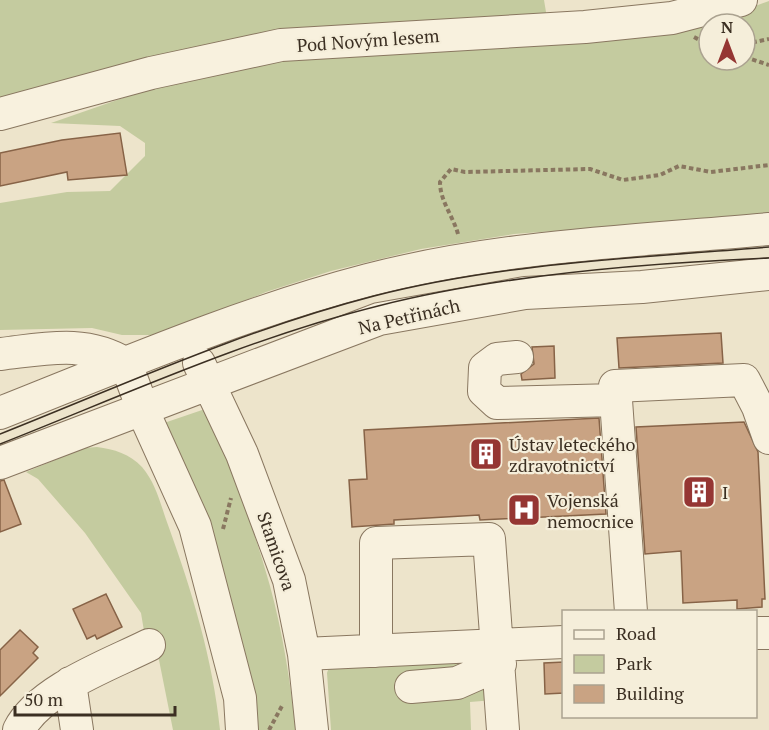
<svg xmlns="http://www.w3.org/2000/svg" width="769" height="730" font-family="'PT Serif',serif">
	<rect width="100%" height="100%" fill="#ede4cb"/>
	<path fill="#c4cb9f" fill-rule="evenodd" d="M0 0H544L547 18 0 103Z
		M769 1V215L514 234 421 249 331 271 266 292 161 335H122L92 328 0 330V203L67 192 110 191 145 156V143L120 126 51 123 143 91 282 59 747 9ZM709 24H745V60H709Z
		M208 408C231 466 253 525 270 586 283 633 290 681 296 730H252L164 423Z
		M97 447C114 449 130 454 142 467 156 483 161 506 168 525 192 591 213 660 220 730H173L158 655 144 631 141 613 85 533 38 479 26 472 84 448Z
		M482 658 494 700 470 702 471 730H331L327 673 330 664Z"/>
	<path fill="#c9a383" stroke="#876347" stroke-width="1.5" d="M120 133 127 175 68 180 67 172 0 186V153L62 140Z
		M721 333 723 363 619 368 617 338Z
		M554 346 555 378 522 380 521 374 534 364 532 347Z
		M599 418 606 514 480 520 479 515 394 520V524L352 527 349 480 367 479 364 430Z
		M744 422 758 452 765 599H762V607L737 609V600L683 603 681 551 645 554 636 427Z
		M4 480 21 524 0 532V481Z
		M106 594 122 627 97 639 95 635 87 639 73 609Z
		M20 630 38 647 33 653 38 658 0 696V650Z
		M564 662V693L545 694 544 663Z"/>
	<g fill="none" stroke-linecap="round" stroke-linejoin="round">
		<g stroke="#897760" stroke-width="34">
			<path id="minor" d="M0 114 151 73 281 45 585 27 672 18 741 0
				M0 354C45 349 85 339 126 364
				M517 357 497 359 485 368 484 391 497 403 616 400
				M199 363 242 454 289 580 304 654 312 730
				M126 364 147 420 195 526 240 698 242 730
				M0 413C121 365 242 313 368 280 498 246 636 241 769 229
				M0 463 379 319 525 293 642 287 769 274
				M631 612 615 386 744 380 758 407 769 438
				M756 633H769
				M376 651V543L489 539 503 730
				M304 654 564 642
				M70 683 77 730
				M411 687 457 683 500 664
				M19 730C39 690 109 665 149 645"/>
		</g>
		<path stroke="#897760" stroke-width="4" stroke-dasharray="4.5 3" stroke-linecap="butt" d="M694 37 709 45
			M745 44 769 39
			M745 57 769 65
			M458 234C453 216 440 201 440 182L451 169 465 172 590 169 623 180 660 175 679 166 711 172 769 165
			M223 529 231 498
			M269 730 283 704"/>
		<use href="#minor" stroke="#f8f1de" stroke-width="32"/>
		<path stroke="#3b2f22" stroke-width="1.5" d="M0 434C123 385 246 329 374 296 502 263 637 258 769 247
			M0 444C124 395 249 338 378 306 500 275 644 263 769 258"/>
	</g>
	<defs>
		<g id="building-square" transform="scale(1.725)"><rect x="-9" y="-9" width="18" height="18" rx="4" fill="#953633" stroke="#f5eeda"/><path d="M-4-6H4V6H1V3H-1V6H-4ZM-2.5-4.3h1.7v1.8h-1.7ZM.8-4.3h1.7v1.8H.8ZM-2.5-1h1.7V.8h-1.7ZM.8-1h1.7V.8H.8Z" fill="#fff"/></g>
		<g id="hospital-square" transform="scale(1.725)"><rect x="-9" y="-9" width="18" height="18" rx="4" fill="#953633" stroke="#f5eeda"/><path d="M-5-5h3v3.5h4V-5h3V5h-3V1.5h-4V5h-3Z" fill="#fff"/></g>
	</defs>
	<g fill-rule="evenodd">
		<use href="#building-square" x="486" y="454"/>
		<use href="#building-square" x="699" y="492"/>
		<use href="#hospital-square" x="524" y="510"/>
	</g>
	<g text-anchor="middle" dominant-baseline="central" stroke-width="4.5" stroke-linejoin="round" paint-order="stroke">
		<g font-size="18" fill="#3b2f22" stroke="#f5eeda">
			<text transform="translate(368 40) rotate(-4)">Pod Novým lesem</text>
			<text transform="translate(409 316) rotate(-13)">Na Petřinách</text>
			<text transform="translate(277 551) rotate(71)">Stamicova</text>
		</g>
		<g font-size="18" fill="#3b2f22" stroke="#f5eeda" text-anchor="start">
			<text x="509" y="444">Ústav leteckého<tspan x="509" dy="21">zdravotnictví</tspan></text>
			<text x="722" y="492">I</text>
			<text x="547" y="500">Vojenská<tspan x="547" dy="21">nemocnice</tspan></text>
		</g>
	</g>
	<rect x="562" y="610" width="195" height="108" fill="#f5eeda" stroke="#aba290" stroke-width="1.5"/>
	<rect x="574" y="630" width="30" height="9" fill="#f8f1de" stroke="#aba290" stroke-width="1.5"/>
	<text x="616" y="640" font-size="18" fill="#3b2f22">Road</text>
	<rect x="574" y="655" width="30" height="18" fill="#c4cb9f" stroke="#aba290" stroke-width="1.5"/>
	<text x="616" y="670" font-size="18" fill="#3b2f22">Park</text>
	<rect x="574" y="685" width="30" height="18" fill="#c9a383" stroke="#aba290" stroke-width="1.5"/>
	<text x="616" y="700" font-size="18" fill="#3b2f22">Building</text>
	<g transform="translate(727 42)"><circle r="28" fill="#f5eeda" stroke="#aba290" stroke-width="1.5"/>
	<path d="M0-4.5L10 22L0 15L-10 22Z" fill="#953633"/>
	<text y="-9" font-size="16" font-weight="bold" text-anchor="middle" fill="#3b2f22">N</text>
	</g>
	<path d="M15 706v9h160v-9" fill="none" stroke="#3b2f22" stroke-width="3"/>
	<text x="24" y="706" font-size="18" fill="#3b2f22" stroke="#f5eeda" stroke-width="4.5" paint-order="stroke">50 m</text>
</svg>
